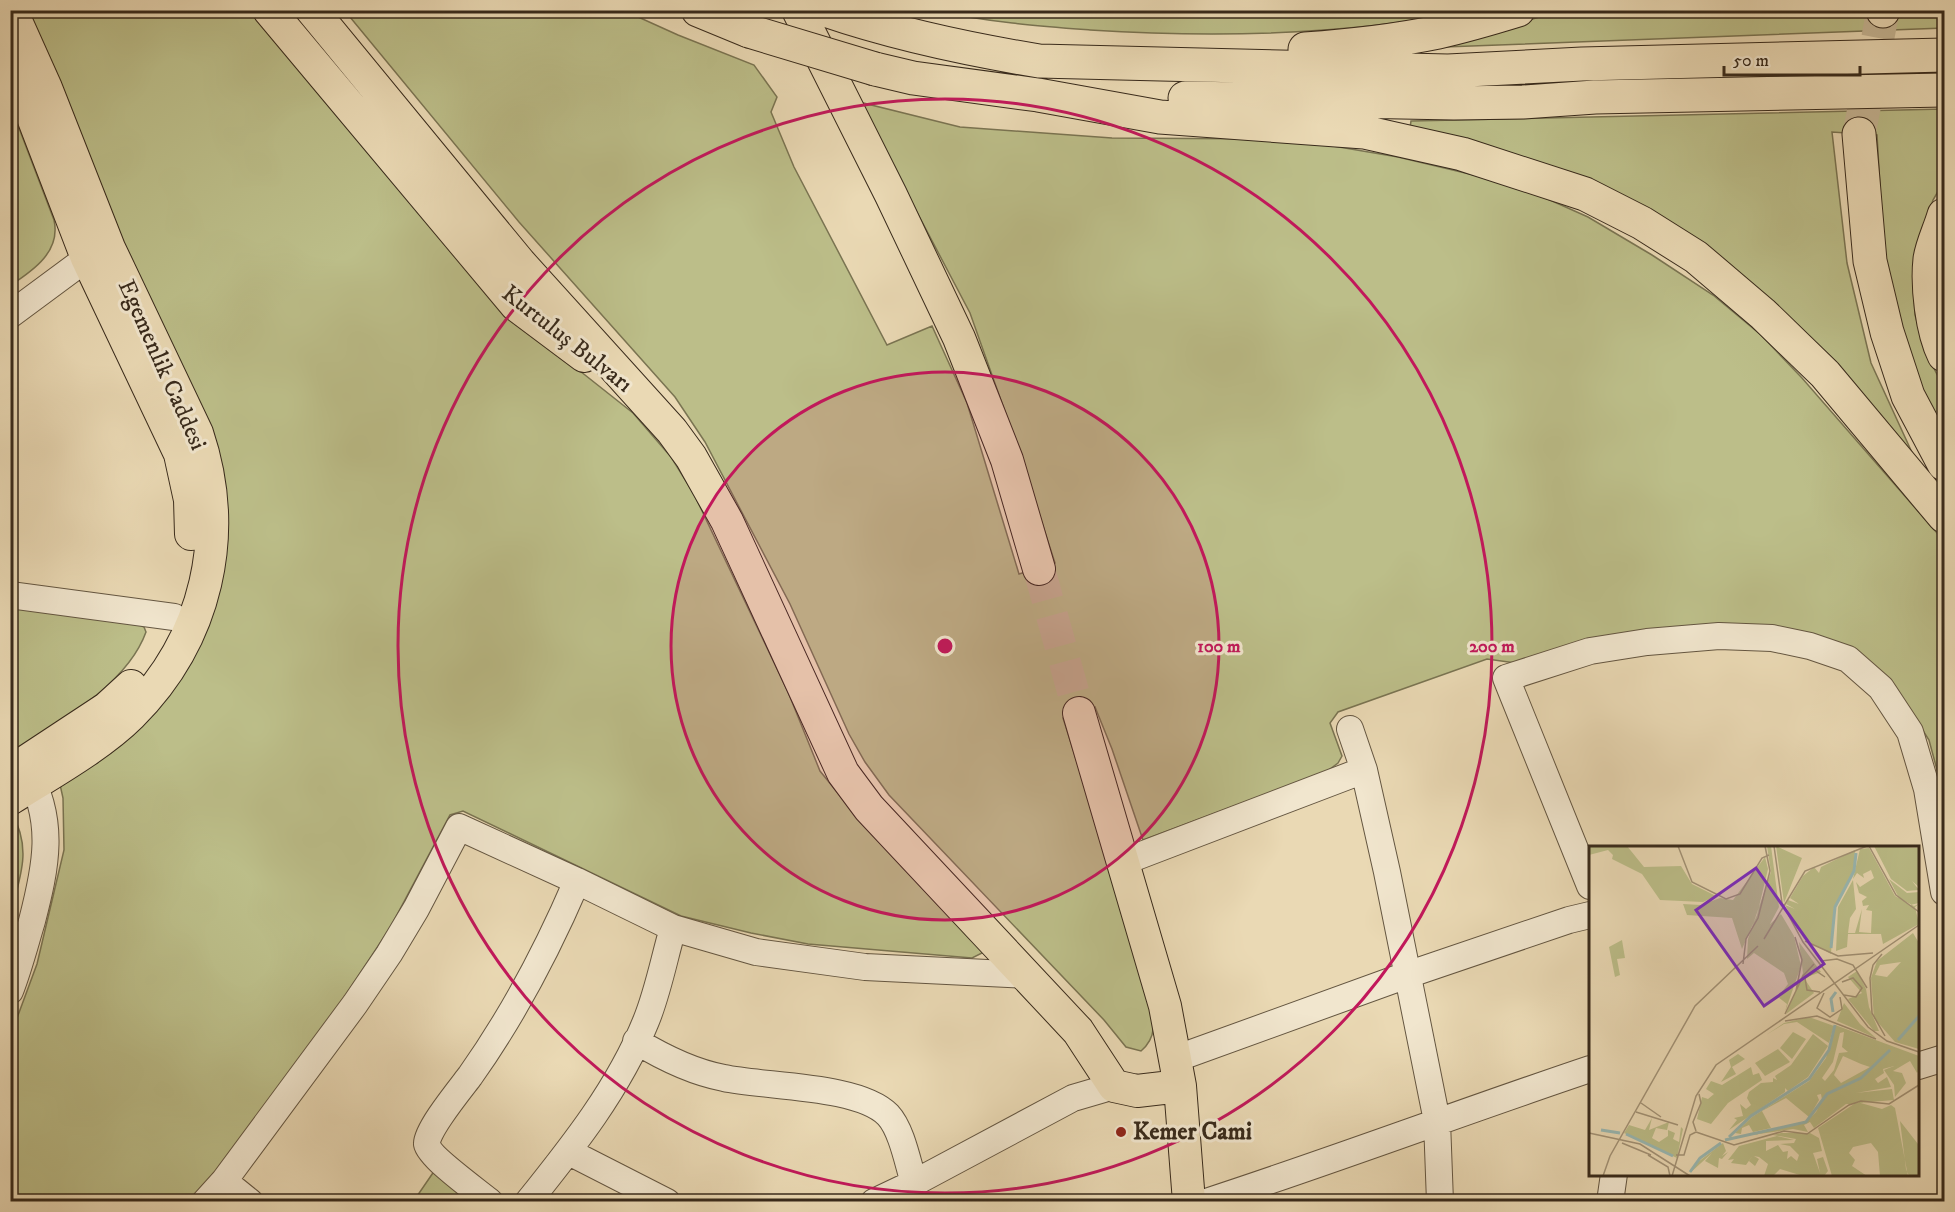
<svg xmlns="http://www.w3.org/2000/svg" width="1955" height="1212" font-family="'IM FELL DW Pica',serif">
	<rect width="100%" height="100%" fill="#ead9b4"/>
	<filter id="stains"><feTurbulence type="fractalNoise" baseFrequency=".00333" numOctaves="4"/><feColorMatrix values="0 0 0 0 .2 0 0 0 0 .09 0 0 0 0 .02 0 0 0 .5 -.17"/></filter>
	<radialGradient id="worn" r=".72"><stop offset=".6" stop-color="#630" stop-opacity="0"/><stop offset="1" stop-color="#630" stop-opacity=".3"/></radialGradient>
	<path fill="#bcbe89" stroke="#7a7452" stroke-width="1.5" d="M26 11H257L537 337 633 413 671 457 694 494 788 692 820 771 851 809 986 951 972 958 808 944 751 933 681 916 463 811 450 815 390 928 324 1028 230 1156 190 1201H11L10 1037 37 964 64 850 63 798 59 780 216 594 126 258Z
		M345 11H625L678 35 754 65 777 97 771 112 794 167 887 345 932 326 967 403 1019 574 1055 563 1014 437 970 313 859 102 960 127 1112 138 1292 139 1398 157 1499 181 1541 196 1588 217 1652 255 1713 295 1761 335 1802 378 1944 541V796L1929 740 1903 699 1793 632 1523 664 1487 659 1338 712 1330 723 1342 756 1338 763 1326 772 1143 840 1112 749 1095 707 1063 718 1149 989C1152 1013 1161 1034 1141 1051L1126 1047 1104 1020 889 795 865 762 849 734 790 604 705 442 675 397 519 222Z
		M937 11H1467C1343 36 1216 38 1090 30 1039 26 987 22 937 11Z
		M1558 11H1944V28L1444 47Z
		M11 107 54 220C61 251 34 270 11 285Z
		M1944 109V181L1933 200 1922 233 1913 276 1915 315 1925 351 1944 388V434L1927 405 1905 350 1880 239V186L1877 135 1832 132 1847 263 1871 363 1915 459 1762 293 1410 128 1411 121Z
		M14 607 138 624 144 627 146 632C127 685 59 722 14 751L11 750V608Z
		M11 812C32 847 21 875 11 912Z
		M437 1167 473 1202H413Z"/>
	<g fill="none" stroke-linecap="round" stroke-linejoin="round">
		<path stroke="#c6b695" stroke-width="32" stroke-dasharray="32 16" stroke-linecap="butt" d="M1039 569 1079 713"/>
		<path stroke="#c6b695" stroke-width="33" stroke-dasharray="33 16" stroke-linecap="butt" d="M1859 134 1883 11"/>
		<g stroke="#645641" stroke-width="28">
			<path id="minor" d="M10 315 87 258 104 250
				M10 595 174 617
				M1350 729 1364 770 1387 872 1437 1121 1440 1202
				M1123 862 1364 770
				M1590 886 1506 678 1590 651 1647 642 1719 636 1772 638 1810 646 1848 659 1881 688 1910 732 1927 789 1944 892
				M10 991C19 968 25 944 32 921 46 867 56 820 26 769
				M636 1041C664 1058 692 1072 724 1078 765 1087 859 1085 888 1115 902 1130 908 1164 914 1183
				M1175 1059 1407 975 1569 920 1590 915
				M1918 1066 1944 1058
				M569 1152 667 1202
				M224 1181 250 1202
				M205 1202 224 1181 355 1004 389 954 416 909 459 827 577 881 673 928 756 952 865 967 1026 975
				M490 1202C478 1192 429 1157 427 1144 425 1132 461 1088 470 1076 514 1014 547 951 577 881
				M528 1202C573 1146 619 1088 646 1021 658 992 664 959 673 928
				M874 1202 914 1183 1073 1098 1114 1086
				M1206 1202C1335 1160 1462 1112 1590 1069
				M1610 1202 1614 1174"/>
		</g>
		<g stroke="#382a1b" stroke-width="34">
			<path id="major" d="M269 10 516 305 584 356
				M312 10 520 263 672 431 691 457 727 521 843 773 869 808 1078 1031 1114 1086 1137 1091 1180 1086
				M798 10 891 195 959 338 1007 460 1039 569
				M10 65 24 94 87 258 180 454 190 500 191 534
				M1079 713 1165 1006 1180 1086 1189 1202
				M10 772 107 708 131 686
				M10 799C48 775 100 746 131 715 207 639 231 534 197 433L109 248 46 88 11 10"/>
		</g>
		<g stroke="#382a1b" stroke-width="35">
			<path id="highway" d="M698 10 749 31
				M825 10C895 34 966 49 1039 61L1448 71 1582 64 1944 55
				M1883 11V10
				M1305 49C1350 46 1394 41 1438 32 1465 26 1492 18 1518 10
				M875 69 913 78 1038 95 1160 117 1364 132 1462 154 1585 194 1642 223 1696 257 1763 314 1825 374 1944 516
				M1185 98 1454 103 1523 102 1595 97 1944 90
				M1859 134 1870 261 1887 332 1908 396 1944 464
				M1944 215C1940 229 1932 245 1930 259 1927 286 1932 331 1944 355"/>
		</g>
		<use href="#minor" stroke="#f1e6ce" stroke-width="26"/>
		<use href="#major" stroke="#ead9b4" stroke-width="32"/>
		<use href="#highway" stroke="#ead9b4" stroke-width="33"/>
		<g stroke="#382a1b" stroke-width="35" stroke-linecap="butt">
			<path id="highway-bridge" d="M749 31 875 69"/>
		</g>
		<use href="#highway-bridge" stroke="#ead9b4" stroke-width="33"/>
	</g>
	<circle cx="945" cy="646" r="274" fill="#c2185b" fill-opacity=".12"/>
	<g fill="none" stroke="#c2185b" stroke-width="3">
		<circle cx="945" cy="646" r="274"/>
		<circle cx="945" cy="646" r="547"/>
	</g>
	<circle fill="#8f2418" stroke="#f1e6ce" stroke-width="2" cx="1121" cy="1132" r="6"/>
	<g text-anchor="middle" dominant-baseline="central" stroke-width="6" stroke-linejoin="round" paint-order="stroke">
		<g font-size="24" fill="#382a1b" stroke="#f1e6ce">
			<text transform="translate(567 339) rotate(38)">Kurtuluş Bulvarı</text>
			<text transform="translate(162 365) rotate(66)">Egemenlik Caddesi</text>
		</g>
		<g font-size="24" font-weight="bold" fill="#382a1b" stroke="#f1e6ce" text-anchor="start">
			<text x="1133" y="1132">Kemer Cami</text>
		</g>
	</g>
	<g transform="translate(1589 846)">
		<rect width="330" height="330" fill="#ead9b4"/>
		<path d="M0 0H38L55 21 92 20 103 38 127 50 114 56 71 54 53 28 23 13 24 9 19 4 0 9ZM178 0H182L190 61 181 78 192 68 205 90 212 120 196 166 198 158 189 151 199 138 195 127 165 107 158 113 159 93 182 26ZM187 0 213 12 195 57ZM285 0 330 2V41L323 35 330 44 318 45 302 33ZM280 2 306 50 325 60 330 58 326 61 330 78 294 98 292 88H259L258 101 247 105 249 61 264 34 267 63 261 72 259 87H266L273 63 270 86 282 87 283 65 277 64 280 59 274 60 273 55 278 51 270 47 267 36 271 41 285 32 282 24 274 28 275 32 268 27 264 33 271 3ZM266 4 265 24 245 61 242 108 215 93 196 59 206 63 197 58 199 54 210 58 201 52 214 30 225 21 230 27 232 21ZM176 11 179 23 168 69 153 103 143 72 98 69 94 58 112 59 131 52 144 54ZM300 33 318 47 330 46V57L321 59 310 52ZM324 87 330 97V203L306 196 285 172 282 132 288 115ZM312 116 298 131 286 129 291 119ZM33 94 36 112 28 113 31 129 26 131 20 101ZM210 96 232 126 215 132 225 147 197 168 214 127ZM268 125 277 143 280 161 290 185H285L259 153 273 147 259 131ZM255 157 271 178 287 192 248 175ZM220 171 245 180 240 197 208 176 195 178 177 189 195 177ZM246 179 330 210V224L328 227 321 215 304 225 313 227 317 237 306 251 305 239 295 224 305 220 294 223 295 227 286 233 289 237 298 231 302 241 267 247 303 243 305 254 257 258 225 282 221 276 215 279 219 286 204 283 163 289 217 276 227 266 233 254 232 248 228 249 230 254 220 271 197 252 173 265 182 282 164 286 160 279 153 282 152 288 146 287 163 271 220 235 237 212ZM255 186 253 201 259 206 250 207 245 224 236 235 233 232 244 216 251 187ZM254 210 272 218 281 221 252 237 245 229ZM204 186 217 193 203 213 191 202ZM224 188 239 200 219 231 199 245 196 242V246L140 284 148 274 145 272 154 270 151 258 157 263 162 259 158 252 160 246 172 237 184 236V232L188 234 186 230 202 219ZM189 203 201 216 176 230 166 217ZM149 208 156 213 143 221 147 228 132 236 142 221 140 214ZM162 221 164 229 170 227 173 234 139 257 122 278 108 273 113 251 119 253 125 248 117 243 122 235 133 239ZM268 256 293 263 302 259 306 262 319 330H291L289 306 282 297 264 301 260 307 266 314 263 320 278 330H243L229 282ZM63 272 60 284 80 276 78 284 67 282 63 292 70 296 79 290V284L86 287 84 293 90 296 92 281 94 283 88 312 35 287 40 279 56 284ZM311 275 329 298 330 330H320L317 323ZM192 287H221L230 292 233 305 224 307 231 327 228 313 234 311 239 325 235 330H214L191 323 184 330H175L179 318 170 311 165 310 170 313 166 320 160 315 164 309 157 319 142 317 145 313 139 314 150 300 188 290 205 294 177 295V305L189 299 194 306 199 305 198 313 202 310 208 315 210 309 201 300 191 298 205 297 207 293 184 289ZM134 297 137 305 133 310 139 306 133 313 130 312 129 322 116 315 123 307 101 327 109 316Z" fill="#bcbe89" fill-rule="evenodd"/>
		<path fill="none" stroke="#99b9b4" stroke-width="3" d="M242 102 246 61 265 25 267 7M244 166 242 153 247 146M309 194 330 170M12 284 31 287M37 288 84 310M140 291 162 270 220 233 240 204 246 179M136 294 217 276 238 248 272 232 301 204M101 326 111 312 132 297"/>
		<path fill="none" stroke="#a39377" stroke-width="1.5" d="M58 0H78M89 0 103 36 137 53 151 48 173 12 180 9M185 0 193 57 214 96 279 181 298 195 330 206M280 0 307 49 330 66M206 91 213 114 207 145M175 93 216 25 278 0M216 95 249 110 284 107M293 108 284 119 281 132 283 167 296 190M232 115 248 113 264 119 278 142M154 118 157 93 169 72 181 25 176 0M253 136 264 132 273 142 267 151 255 149M231 146 218 144 216 132 227 125 236 131M235 147 228 162 241 171 253 163 251 151M196 168 214 130 225 118M196 175 228 170 287 193M52 257 72 271M47 266 89 279M107 285 104 276 112 257 110 248M107 286 145 299 195 285 218 288 260 259 272 255 300 258 330 239M0 287 51 298 101 330M33 297 62 309M59 309 79 321 81 330M87 309H95L101 289 107 286M14 330 21 310 106 160 169 100M83 330 107 250 127 219 330 79"/>
		<path fill="#7b2cbf" fill-opacity="0.15" stroke="#7b2cbf" stroke-width="3" d="M167 22 235 118 175 160 107 64Z"/>
		<rect width="330" height="330" fill="none" stroke="#382a1b" stroke-width="3"/>
	</g>
	<circle cx="945" cy="646" r="9" fill="#c2185b" stroke="#f1e6ce" stroke-width="3"/>
	<g font-size="18" text-anchor="middle" font-weight="bold" fill="#c2185b" stroke="#f1e6ce" stroke-width="6" stroke-linejoin="round" paint-order="stroke">
		<text x="1219" y="652">100 m</text>
		<text x="1492" y="652">200 m</text>
	</g>
	<rect width="1955" height="1212" fill="none" stroke="#ead9b4" stroke-width="36"/>
	<rect x="12" y="12" width="1931" height="1188" fill="none" stroke="#382a1b" stroke-width="3"/>
	<rect x="18" y="18" width="1919" height="1176" fill="none" stroke="#382a1b" stroke-width="1.5"/>
	<path d="M1724 66v9h136v-9" fill="none" stroke="#382a1b" stroke-width="3"/>
	<text x="1733" y="66" font-size="18" fill="#382a1b" stroke="#f1e6ce" stroke-width="4.5" paint-order="stroke">50 m</text>
	<rect width="100%" height="100%" filter="url(#stains)"/>
	<rect width="100%" height="100%" fill="url(#worn)"/>
</svg>
